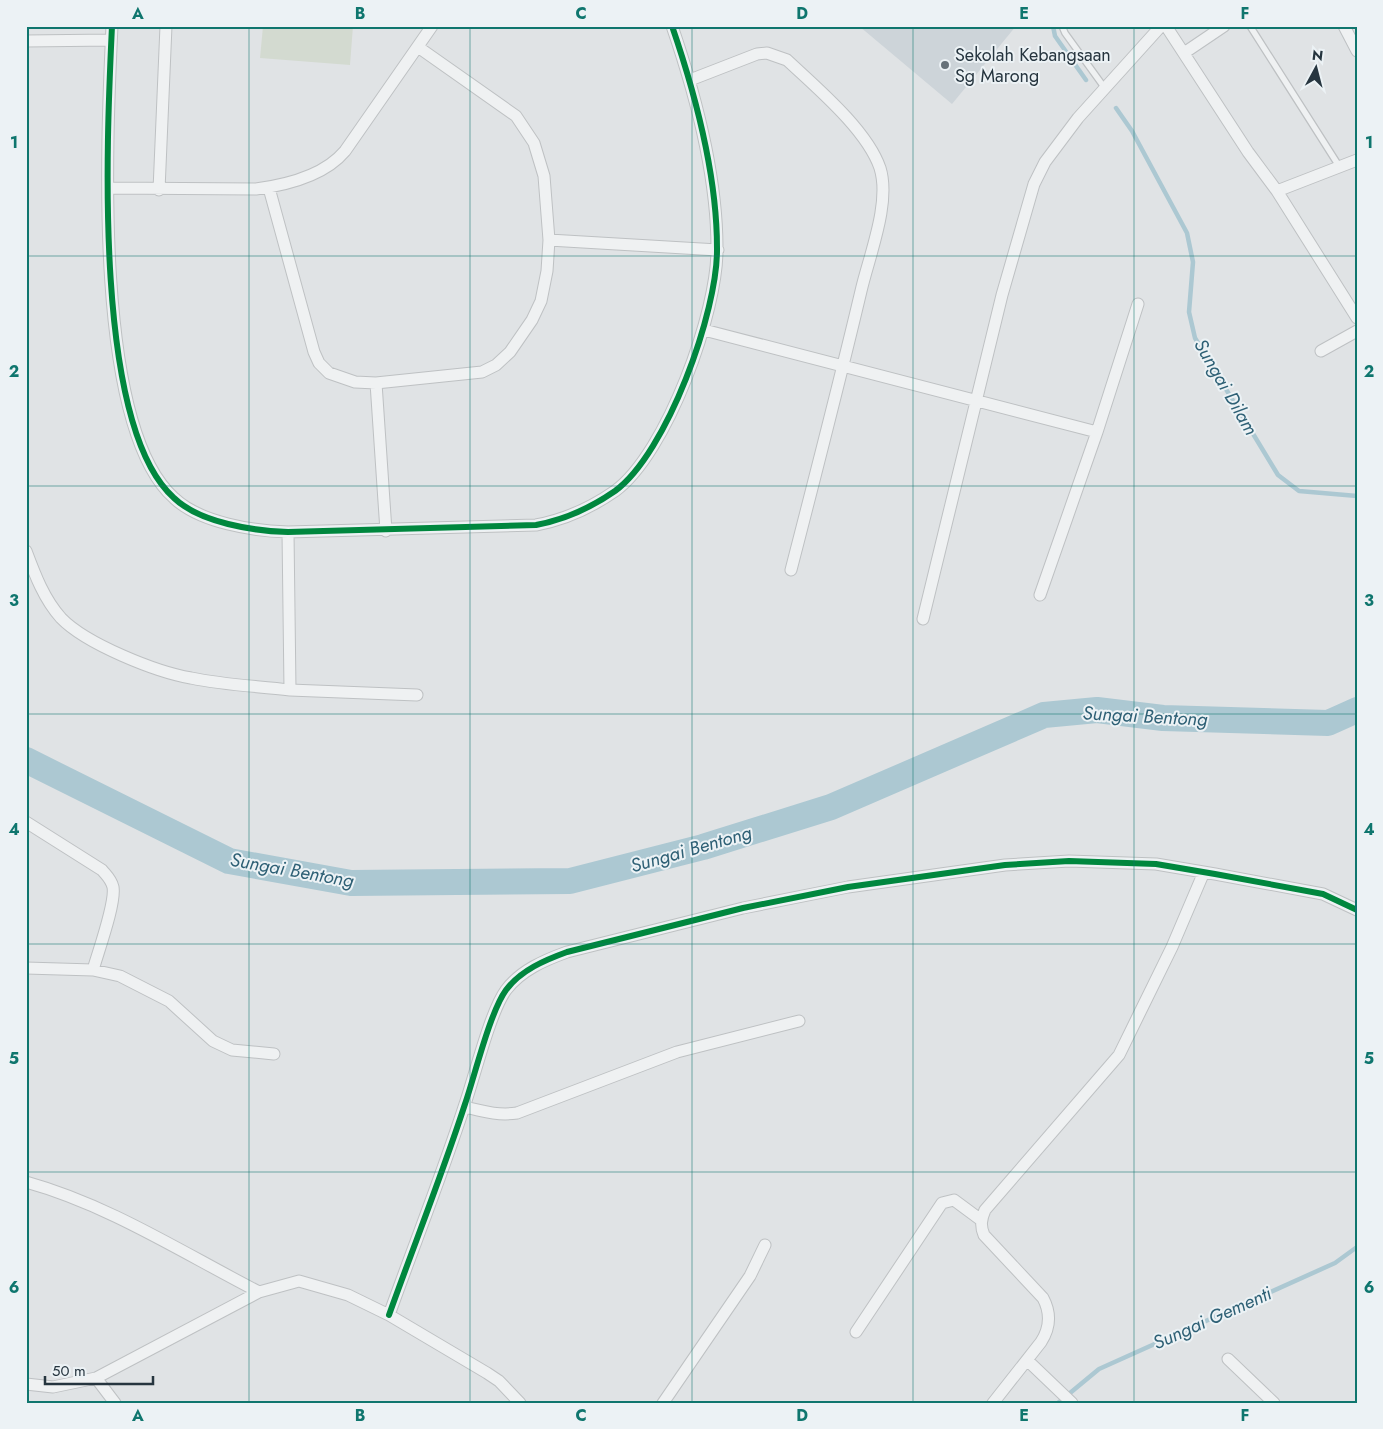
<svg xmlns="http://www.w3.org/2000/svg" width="1383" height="1429" font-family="Jost,sans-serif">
	<rect width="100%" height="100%" fill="#e0e3e5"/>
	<path fill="#cdd4d9" d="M859 26H1016L952 104Z"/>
	<path fill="#d3dad0" d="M263 26H353L350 65 260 58Z"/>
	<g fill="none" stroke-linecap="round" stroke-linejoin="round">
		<path stroke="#acc8d2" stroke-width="4.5" d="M1053 26 1055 36 1086 80
			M1116 108 1132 131 1187 233 1193 262 1189 312 1195 338 1278 475 1299 491 1357 496
			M1070 1393 1099 1369 1335 1263 1357 1247
			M1058 1403 1059 1402"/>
		<path stroke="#acc8d2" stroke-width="26" d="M26 760 229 861 351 883 570 881 703 847 831 807 1044 715 1097 710 1163 718 1328 723 1357 710"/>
		<g stroke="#bec1c3" stroke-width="8">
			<path id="service" d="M1062 26 1065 33 1104 87
				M1250 26 1339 166"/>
		</g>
		<g stroke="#bec1c3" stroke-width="13">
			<path id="minor" d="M112 26C107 133 92 425 174 498 200 523 254 531 288 532L536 525C563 520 592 507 615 491 667 453 718 311 717 248 717 177 695 93 672 26
				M1166 26 1248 152 1277 191 1357 318
				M1344 26 1357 51
				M26 41 111 40
				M1184 53 1224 26
				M690 80 757 54 767 53 787 60C817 88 867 130 880 168 891 203 869 256 861 291 839 384 815 477 791 570
				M108 188 256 189C286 185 325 175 345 151L432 26
				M269 188 314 352 319 363 329 373 355 382 376 383 482 372 496 365 510 352 532 320 541 301 547 271 549 240 544 176 534 143 516 116 418 47
				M159 190 166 26
				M1277 191 1357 160
				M549 240 718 250
				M704 330 1097 432
				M1321 351 1357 331
				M376 383 386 531
				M26 551C35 575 44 599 61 618 86 644 156 672 191 678 224 685 257 686 290 690L288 532
				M1040 595 1097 432 1138 304
				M923 619 1002 295 1034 184 1045 162 1078 118 1161 26
				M290 690 417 695
				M26 822 102 870C107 876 111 879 113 887 116 903 98 952 93 970
				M26 968 93 970 120 976 169 1001 213 1041 232 1050 274 1054
				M465 1107C482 1111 498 1116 517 1113L677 1052 799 1021
				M26 1182C109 1205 183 1253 259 1292
				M389 1315C414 1245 442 1175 465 1104 475 1075 490 1012 506 990 521 970 545 960 567 952L743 908 848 887 1005 865 1069 861 1156 864 1215 874 1323 894 1357 910
				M856 1332 942 1203 954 1200 981 1220
				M1228 1359 1274 1403
				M1027 1360 1072 1403
				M96 1378 115 1403
				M26 1384 53 1387 96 1378 259 1292 299 1281 348 1295 389 1315 487 1373 499 1381 520 1403
				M663 1403 750 1276 765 1245
				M993 1403 1041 1342C1050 1328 1051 1313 1043 1298L984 1235C980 1226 981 1219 985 1210L1119 1055 1172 947 1204 872"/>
		</g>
		<use href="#service" stroke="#eff1f2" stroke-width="5.5"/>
		<use href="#minor" stroke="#eff1f2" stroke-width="11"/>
		<g stroke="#ecf2f5" stroke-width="9">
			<path id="cycleway" d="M112 26C107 133 92 425 174 498 200 523 254 531 288 532L536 525C563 520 592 507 615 491 667 453 718 311 717 248 717 177 695 93 672 26
				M389 1315C414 1245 442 1175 465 1104 475 1075 490 1012 506 990 521 970 545 960 567 952L743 908 848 887 1005 865 1069 861 1156 864 1215 874 1323 894 1357 910"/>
		</g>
		<use href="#cycleway" stroke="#00873e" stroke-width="6"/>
	</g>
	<path fill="none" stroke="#0f766e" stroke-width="1" stroke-opacity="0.55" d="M249 26V1403M470 26V1403M692 26V1403M913 26V1403M1134 26V1403M26 256H1357M26 486H1357M26 714H1357M26 944H1357M26 1172H1357"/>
	<circle fill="#677279" stroke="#ecf2f5" stroke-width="2" cx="945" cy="65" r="5"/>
	<g text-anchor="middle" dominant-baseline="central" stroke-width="4" stroke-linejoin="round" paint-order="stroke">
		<g font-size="18" fill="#26353f" stroke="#ecf2f5" text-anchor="start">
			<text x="955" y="55">Sekolah Kebangsaan<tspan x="955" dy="21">Sg Marong</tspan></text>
		</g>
		<g font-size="19" font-style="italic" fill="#2e6075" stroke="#ecf2f5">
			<text transform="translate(1226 387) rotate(60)">Sungai Dilam</text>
			<text transform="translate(1145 716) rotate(3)">Sungai Bentong</text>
			<text transform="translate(691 849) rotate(-16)">Sungai Bentong</text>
			<text transform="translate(292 870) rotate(10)">Sungai Bentong</text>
			<text transform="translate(1212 1318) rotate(-24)">Sungai Gementi</text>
		</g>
	</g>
	<rect width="1383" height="1429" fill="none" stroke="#ecf2f5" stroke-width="55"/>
	<g transform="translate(1316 68) rotate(7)" stroke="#ecf2f5" stroke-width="4" paint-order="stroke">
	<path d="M0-4L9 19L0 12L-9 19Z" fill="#26353f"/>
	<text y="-8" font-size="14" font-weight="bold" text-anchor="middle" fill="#26353f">N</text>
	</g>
	<path d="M45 1376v8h108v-8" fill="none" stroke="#26353f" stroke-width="2.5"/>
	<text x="52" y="1376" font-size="15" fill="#26353f" stroke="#ecf2f5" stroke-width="4" paint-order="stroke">50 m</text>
	<rect x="28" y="28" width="1328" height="1374" fill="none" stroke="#0f766e" stroke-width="2"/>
	<g font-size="16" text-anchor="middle" font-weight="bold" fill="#0f766e">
		<text x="138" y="19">A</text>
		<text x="360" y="19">B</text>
		<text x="581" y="19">C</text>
		<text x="802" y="19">D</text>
		<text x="1024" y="19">E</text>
		<text x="1245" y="19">F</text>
		<text x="14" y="148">1</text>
		<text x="1369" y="148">1</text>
		<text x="14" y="377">2</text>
		<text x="1369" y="377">2</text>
		<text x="14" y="606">3</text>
		<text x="1369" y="606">3</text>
		<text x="14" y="835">4</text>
		<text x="1369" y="835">4</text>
		<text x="14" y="1064">5</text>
		<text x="1369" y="1064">5</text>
		<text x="14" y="1293">6</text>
		<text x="1369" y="1293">6</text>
		<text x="138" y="1421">A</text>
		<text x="360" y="1421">B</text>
		<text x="581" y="1421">C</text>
		<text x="802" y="1421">D</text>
		<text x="1024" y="1421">E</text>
		<text x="1245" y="1421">F</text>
	</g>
</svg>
